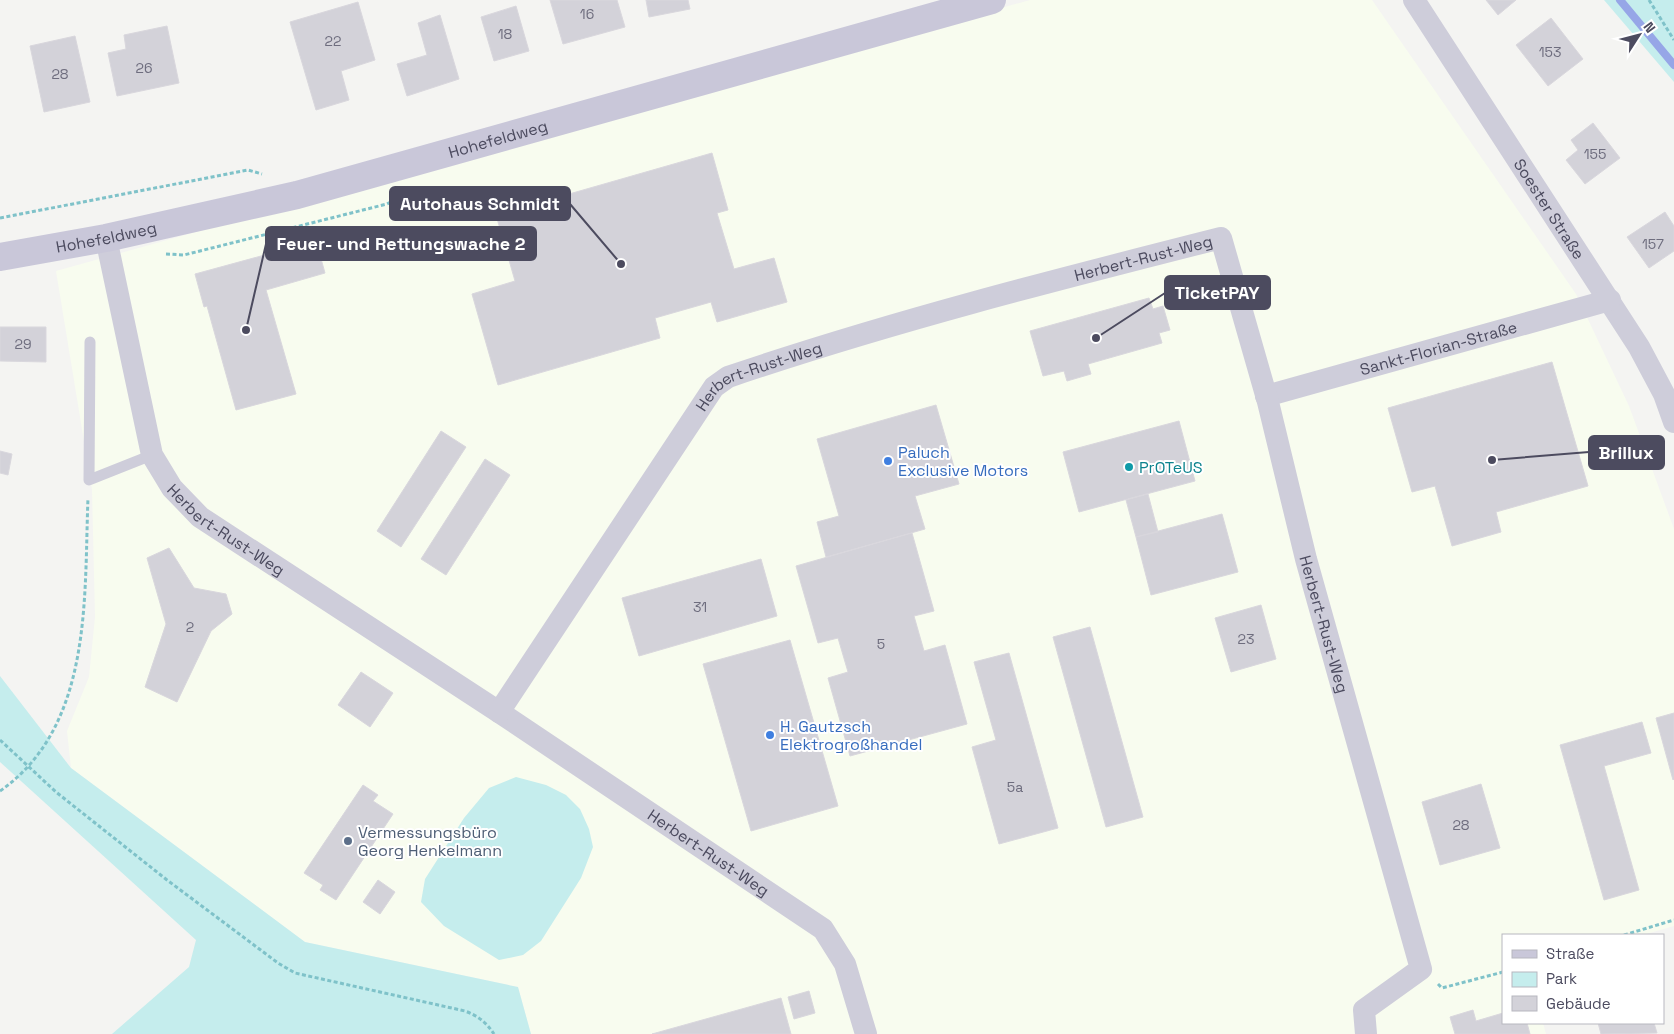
<svg xmlns="http://www.w3.org/2000/svg" width="1674" height="1034" font-family="'Space Grotesk',sans-serif">
	<rect width="100%" height="100%" fill="#f4f4f2"/>
	<path fill="#f8fcef" d="M1030 0H1372L1576 294 1629 406 1674 529V926L1643 935H1503V1023H1543L1546 1034H531L518 987 305 942 71 768 67 731 89 677 95 617 92 490 56 271Z"/>
	<path fill="#c5eded" d="M1604 0H1674V82Z
		M0 676 71 768 305 942 518 987 531 1034H112L189 967 196 940 0 762Z
		M516 777 546 785 566 795 580 809 589 829 593 847 581 878 541 941 523 955 499 960 444 926 421 902 425 879 464 818 489 788Z"/>
	<g fill="none" stroke-linecap="round" stroke-linejoin="round">
		<path stroke="#96a6e7" stroke-width="8" d="M1620 0 1674 65"/>
	</g>
	<path fill="#d3d2d9" stroke="#d9d7dd" d="M550 0H617L625 27 563 44Z
		M646 0H688L690 9 649 17Z
		M1486 0H1516L1498 15Z
		M358 2 375 60 341 71 349 100 316 110 290 22Z
		M516 6 529 51 494 61 481 17Z
		M440 15 459 79 407 96 397 64 427 55 418 23Z
		M1551 18 1583 59 1548 86 1516 45Z
		M167 26 179 83 117 96 108 53 126 49 124 35Z
		M75 36 90 102 44 112 30 46Z
		M1593 123 1620 158 1585 184 1566 160 1578 150 1571 140Z
		M712 153 728 210 717 213 734 269 774 258 787 302 717 322 711 302 655 318 660 338 498 385 472 294 515 281 496 215Z
		M1665 212 1674 226V251L1649 268 1627 237Z
		M316 241 325 273 266 290 296 394 236 410 207 306 204 307 195 274Z
		M1149 298 1153 309 1163 306 1170 330 1159 333 1162 343 1088 364 1091 374 1067 381 1064 371 1043 376 1030 331Z
		M0 327H46V362L0 361Z
		M1552 362 1588 486 1496 512 1501 532 1452 546 1435 486 1412 492 1388 408Z
		M936 405 959 484 915 496 925 529 826 557 817 522 839 516 817 439Z
		M1179 421 1195 481 1079 512 1063 452Z
		M441 431 466 447 401 547 377 531Z
		M0 451 12 454 8 475 0 473Z
		M485 459 510 475 446 575 421 559Z
		M1148 494 1158 532 1136 537 1126 500Z
		M1222 514 1238 572 1151 595 1136 537Z
		M912 533 934 611 914 616 924 651 945 645 967 724 850 756 828 678 848 672 838 638 818 643 796 566Z
		M169 548 194 588 226 594 232 614 211 631 177 702 145 687 166 624 147 558Z
		M761 559 777 616 639 656 622 598Z
		M1261 605 1276 659 1231 672 1215 618Z
		M1090 627 1143 817 1106 827 1053 637Z
		M790 640 838 806 751 831 703 664Z
		M1009 653 1058 828 999 844 972 747 996 740 974 662Z
		M361 672 393 693 370 727 338 705Z
		M1674 713V779L1673 780 1656 718Z
		M1642 722 1651 753 1604 766 1639 890 1604 900 1560 745Z
		M1481 784 1500 848 1440 865 1422 802Z
		M363 785 378 795 373 801 393 814 336 900 320 890 323 885 304 873Z
		M378 880 395 892 380 914 363 902Z
		M809 991 815 1013 794 1019 788 997Z
		M781 998 791 1034H652Z
		M1473 1010 1476 1021 1503 1013V1023H1527L1530 1034H1455L1450 1017Z
		M1598 1023H1654L1657 1033 1601 1034Z"/>
	<g fill="none" stroke-linecap="round" stroke-linejoin="round">
		<path stroke="#7fc2c9" stroke-width="3" stroke-dasharray="4 2.5" stroke-linecap="butt" d="M1649 0 1674 40
			M0 218 248 170 262 174
			M166 254 184 255 387 204 404 195
			M0 740 56 792 167 880 278 963 295 973 465 1011C478 1016 486 1022 494 1034
			M0 791C93 726 84 598 88 498
			M1624 935 1674 920
			M1438 984 1442 988 1503 972"/>
		<path stroke="#cecdda" stroke-width="11" d="M90 342 89 480 152 455"/>
		<g stroke="#cecdda" stroke-width="22">
			<path id="s1" d="M1414 0 1639 347 1664 394 1674 422"/>
			<path id="s2" d="M106 238 152 455 172 488 200 517 499 712 823 929 845 964 866 1034"/>
			<path id="s3" d="M1266 396 1610 300"/>
			<path id="s4" d="M499 712 714 387 728 377C890 322 1055 280 1221 238L1268 402 1306 559 1421 969 1364 1010 1366 1034"/>
		</g>
		<path stroke="#c9c7d9" stroke-width="28" id="s5" d="M0 257 106 238 297 195 992 0"/>
	</g>
	<g fill="#3f7fe0" stroke="#fff" stroke-width="2">
		<circle cx="888" cy="461" r="5"/>
		<circle cx="770" cy="735" r="5"/>
	</g>
	<circle fill="#0f9aa8" stroke="#fff" stroke-width="2" cx="1129" cy="467" r="5"/>
	<circle fill="#5c6f8a" stroke="#fff" stroke-width="2" cx="348" cy="841" r="5"/>
	<g text-anchor="middle" dominant-baseline="central" stroke-width="4" stroke-linejoin="round" paint-order="stroke">
		<g font-size="14" fill="#6e6d7e">
			<text x="587" y="14">16</text>
			<text x="505" y="34">18</text>
			<text x="333" y="41">22</text>
			<text x="1550" y="52">153</text>
			<text x="144" y="68">26</text>
			<text x="60" y="74">28</text>
			<text x="1595" y="154">155</text>
			<text x="1653" y="244">157</text>
			<text x="23" y="344">29</text>
			<text x="700" y="607">31</text>
			<text x="190" y="627">2</text>
			<text x="1246" y="639">23</text>
			<text x="881" y="644">5</text>
			<text x="1015" y="787">5a</text>
			<text x="1461" y="825">28</text>
		</g>
		<g font-size="16" fill="#4c4b5f" stroke="#fff">
			<text stroke="none"><textPath href="#s5" startOffset="512">Hohefeldweg</textPath></text>
			<text stroke="none"><textPath href="#s1" startOffset="249">Soester Straße</textPath></text>
			<text stroke="none"><textPath href="#s5" startOffset="108">Hohefeldweg</textPath></text>
			<text stroke="none"><textPath href="#s4" startOffset="839">Herbert-Rust-Weg</textPath></text>
			<text stroke="none"><textPath href="#s3" startOffset="179">Sankt-Florian-Straße</textPath></text>
			<text stroke="none"><textPath href="#s4" startOffset="434">Herbert-Rust-Weg</textPath></text>
			<text stroke="none"><textPath href="#s2" startOffset="329">Herbert-Rust-Weg</textPath></text>
			<text stroke="none"><textPath href="#s4" startOffset="1319">Herbert-Rust-Weg</textPath></text>
			<text stroke="none"><textPath href="#s2" startOffset="910">Herbert-Rust-Weg</textPath></text>
		</g>
		<g font-size="16" fill="#366cbe" stroke="#fff" text-anchor="start">
			<text x="898" y="452">Paluch<tspan x="898" dy="18">Exclusive Motors</tspan></text>
			<text x="780" y="726">H. Gautzsch<tspan x="780" dy="18">Elektrogroßhandel</tspan></text>
		</g>
		<g font-size="16" fill="#0d838f" stroke="#fff" text-anchor="start">
			<text x="1139" y="467">PrOTeUS</text>
		</g>
		<g font-size="16" fill="#4e5e75" stroke="#fff" text-anchor="start">
			<text x="358" y="832">Vermessungsbüro<tspan x="358" dy="18">Georg Henkelmann</tspan></text>
		</g>
	</g>
	<path fill="none" stroke="#4c4b5f" stroke-width="2" d="M621 264L570 204M246 330L266 244M1096 338L1165 293M1492 460L1589 452"/>
	<g fill="#4c4b5f" stroke="#fff" stroke-width="2">
		<circle cx="621" cy="264" r="5"/>
		<circle cx="246" cy="330" r="5"/>
		<circle cx="1096" cy="338" r="5"/>
		<circle cx="1492" cy="460" r="5"/>
	</g>
	<g fill="#4c4b5f" stroke="#4c4b5f" stroke-width="2">
		<rect x="390" y="187" width="180" height="33" rx="5"/>
		<rect x="266" y="227" width="270" height="33" rx="5"/>
		<rect x="1165" y="276" width="105" height="33" rx="5"/>
		<rect x="1589" y="436" width="75" height="33" rx="5"/>
	</g>
	<g font-size="18" text-anchor="middle" font-weight="bold" fill="#fff">
		<text x="480" y="210">Autohaus Schmidt</text>
		<text x="401" y="250">Feuer- und Rettungswache 2</text>
		<text x="1217" y="299">TicketPAY</text>
		<text x="1626" y="459">Brillux</text>
	</g>
	<rect x="1502" y="934" width="162" height="90" fill="#ffffff" stroke="#b7b7bf"/>
	<rect x="1512" y="950" width="25" height="8" fill="#c9c7d9" stroke="#b7b7bf"/>
	<text x="1546" y="959" font-size="15" fill="#4c4b5f">Straße</text>
	<rect x="1512" y="972" width="25" height="15" fill="#c5eded" stroke="#b7b7bf"/>
	<text x="1546" y="984" font-size="15" fill="#4c4b5f">Park</text>
	<rect x="1512" y="996" width="25" height="15" fill="#d3d2d9" stroke="#b7b7bf"/>
	<text x="1546" y="1009" font-size="15" fill="#4c4b5f">Gebäude</text>
	<g transform="translate(1639 35) rotate(54)" stroke="#ffffff" stroke-width="4" paint-order="stroke">
	<path d="M0-4L9 19L0 12L-9 19Z" fill="#4c4b5f"/>
	<text y="-8" font-size="14" font-weight="bold" text-anchor="middle" fill="#4c4b5f">N</text>
	</g>
</svg>
